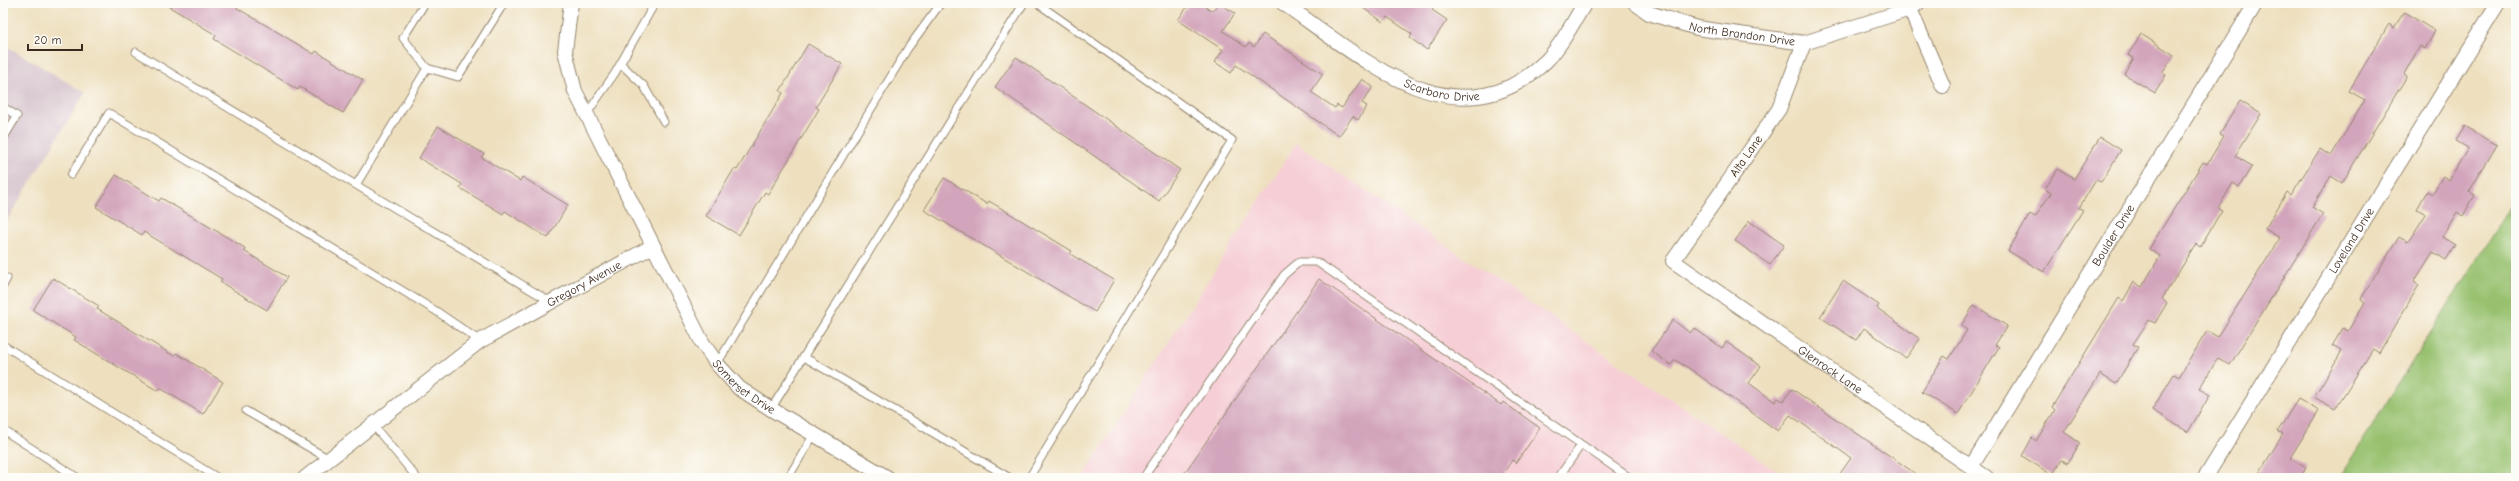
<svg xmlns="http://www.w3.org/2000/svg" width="2519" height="481" font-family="'Comic Neue',sans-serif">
	<rect width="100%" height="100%" fill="#fdfcf7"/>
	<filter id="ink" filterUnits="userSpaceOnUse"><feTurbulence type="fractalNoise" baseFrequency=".025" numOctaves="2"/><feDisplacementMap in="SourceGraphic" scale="8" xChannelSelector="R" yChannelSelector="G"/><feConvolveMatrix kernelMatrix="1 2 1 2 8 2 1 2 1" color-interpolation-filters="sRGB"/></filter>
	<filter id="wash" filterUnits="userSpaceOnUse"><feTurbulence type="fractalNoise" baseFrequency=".012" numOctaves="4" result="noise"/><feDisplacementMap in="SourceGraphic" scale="16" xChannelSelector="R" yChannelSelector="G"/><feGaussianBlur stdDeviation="0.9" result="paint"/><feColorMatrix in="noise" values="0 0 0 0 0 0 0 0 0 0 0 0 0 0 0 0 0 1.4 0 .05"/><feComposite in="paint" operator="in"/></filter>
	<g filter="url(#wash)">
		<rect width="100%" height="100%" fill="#eee0bf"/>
		<path fill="#f6cfd6" d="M1296 143 1787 478H1082Z"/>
		<path fill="#d1bdc9" d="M3 44 85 93 3 227Z"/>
		<path fill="#97c16e" stroke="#697646" d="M2516 197V478H2339Z"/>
		<g id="blocks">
			<path fill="#d3a5bc" d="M163 3H239L237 8 314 54 316 51 363 80 343 113 300 87 298 90 214 39 216 35Z
				M1190 3H1201L1212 11 1219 3 1235 13 1223 31 1246 47 1249 43 1254 47 1263 34 1323 74 1311 92 1335 108 1337 105 1342 108 1362 79 1373 87 1362 103 1367 106 1358 120 1353 116 1339 136 1236 65 1231 73 1215 62 1223 50 1178 20Z
				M1356 3H1436L1432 10 1447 20 1427 50 1410 38 1412 34 1387 17 1383 22Z
				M2404 12 2435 31 2425 49 2420 46 2404 74 2407 76 2342 183 2331 176 2312 207 2323 214 2230 365 2218 358 2199 389 2210 395 2188 432 2152 410 2174 374 2179 377 2207 331 2218 337 2280 238 2265 229 2287 192 2291 195 2320 149 2331 156 2365 100 2349 91 2389 24 2394 28Z
				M2141 34 2174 55 2162 73 2166 75 2155 93 2124 74 2134 58 2128 55Z
				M808 44 842 64 816 107 819 109 768 194 765 192 739 235 706 216 734 169 737 170 783 93 780 91Z
				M1016 57 1180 170 1159 201 995 87Z
				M2240 101 2261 114 2235 156 2252 166 2239 187 2233 183 2218 208 2222 210 2200 247 2196 244 2162 299 2167 303 2155 323 2149 320 2133 344 2138 347 2116 384 2100 374 2064 432 2080 443 2068 463 2062 460 2052 475 2022 456 2032 438 2036 441 2055 410 2052 407 2119 298 2123 301 2134 282 2142 287 2160 256 2149 249 2203 162 2207 164 2224 136 2220 134Z
				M438 126 484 154 481 157 520 181 522 177 568 205 548 238 505 211 503 214 460 188 462 184 419 158Z
				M2465 126 2497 145 2469 192 2475 195 2463 216 2457 212 2442 237 2455 245 2446 260 2433 252 2414 282 2419 285 2379 353 2373 349 2335 409 2314 397 2342 351 2332 346 2343 328 2348 331 2365 302 2361 299 2399 237 2408 242 2426 214 2417 209 2427 191 2432 194 2443 176 2449 180 2468 148 2456 141Z
				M2100 137 2121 150 2101 182 2096 180 2079 208 2083 210 2044 272 2008 251 2030 214 2035 217 2051 193 2045 189 2058 169 2074 179Z
				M116 175 159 201 161 198 245 248 244 251 287 277 267 310 220 282 222 279 144 232 142 235 96 207Z
				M944 178 987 204 989 201 1072 251 1070 254 1114 280 1095 312 924 210Z
				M1749 221 1784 245 1770 265 1735 241Z
				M53 278 99 306 97 309 174 356 176 353 223 382 203 414 160 388 158 391 74 340 76 337 33 310Z
				M1319 279 1501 405 1503 402 1540 428 1516 463 1512 460 1500 478H1181Z
				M1843 281 1879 305 1877 308 1920 339 1906 358 1864 328 1856 340 1820 317Z
				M1974 305 2007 326 1995 345 1999 347 1958 414 1922 392 1944 356 1949 359 1967 330 1961 326Z
				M1673 320 1690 333 1694 328 1722 348 1726 342 1761 366 1749 383 1775 402 1778 398 1783 401 1792 389 1922 478H1837L1851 458 1790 415 1778 431 1690 369 1675 360 1671 365 1651 351Z
				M2298 399 2319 411 2290 458 2306 468 2300 478H2256L2283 434 2278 431Z"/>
		</g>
	</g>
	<g filter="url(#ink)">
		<use href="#blocks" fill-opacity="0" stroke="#94856e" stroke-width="1"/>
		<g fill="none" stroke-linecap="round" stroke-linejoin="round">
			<g stroke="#94856e" stroke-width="9">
				<path id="lane" d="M425 3 403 38 427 68 356 185 551 302
					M136 52 356 185
					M621 64 644 86 664 122
					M427 68 458 77 504 3
					M3 107 17 116 3 139
					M586 115 615 73 655 3
					M71 175 109 113 436 311 480 341
					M3 286 7 278
					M3 345 218 478
					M804 357 1010 478
					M717 364 908 48 941 3
					M771 409 1024 3
					M246 411 329 459
					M373 425 417 478
					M3 430 78 478
					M788 478 814 434
					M1029 478 1232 140 1037 3
					M1143 478 1284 275 1299 262H1317L1630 478
					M1558 478 1581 445"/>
			</g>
			<g stroke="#94856e" stroke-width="16">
				<g id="street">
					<path id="s1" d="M571 3 565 51 575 91 702 342 717 364 739 388 771 409 888 478"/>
					<path id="s2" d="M1283 3C1360 56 1456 148 1546 61 1562 45 1573 22 1585 3"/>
					<path id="s3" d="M1635 3 1649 13 1697 28 1804 43 1910 9 1918 3"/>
					<path d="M1910 9 1943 86"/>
					<path id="s4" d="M1804 43 1779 109 1673 261 1987 478"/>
					<path id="s5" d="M1971 467 2256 3"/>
					<path id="s6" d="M305 478 480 341 653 246"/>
					<path id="s7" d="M2205 478 2498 3"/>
				</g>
			</g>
			<use href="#lane" stroke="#fff" stroke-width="7"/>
			<use href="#street" stroke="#fff" stroke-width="14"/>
		</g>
	</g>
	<g text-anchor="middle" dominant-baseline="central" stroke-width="4" stroke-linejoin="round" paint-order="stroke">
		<g font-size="12" fill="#3b2a1e" stroke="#fdfcf7">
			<text stroke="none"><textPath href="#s3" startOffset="113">North Brandon Drive</textPath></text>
			<text stroke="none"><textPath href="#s2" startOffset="184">Scarboro Drive</textPath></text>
			<text transform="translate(1746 156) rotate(-55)">Alta Lane</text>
			<text stroke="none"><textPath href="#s5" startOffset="272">Boulder Drive</textPath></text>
			<text stroke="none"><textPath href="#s7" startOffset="279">Loveland Drive</textPath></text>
			<text stroke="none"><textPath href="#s6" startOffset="341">Gregory Avenue</textPath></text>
			<text stroke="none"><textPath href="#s4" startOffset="447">Glenrock Lane</textPath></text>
			<text stroke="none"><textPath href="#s1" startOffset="433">Somerset Drive</textPath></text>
		</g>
	</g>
	<rect width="2519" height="481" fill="none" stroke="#fdfcf7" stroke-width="16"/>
	<path d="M28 44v6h54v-6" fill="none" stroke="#3b2a1e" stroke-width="2"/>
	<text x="34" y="44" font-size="12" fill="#3b2a1e" stroke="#fdfcf7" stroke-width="3" paint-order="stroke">20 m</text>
</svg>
